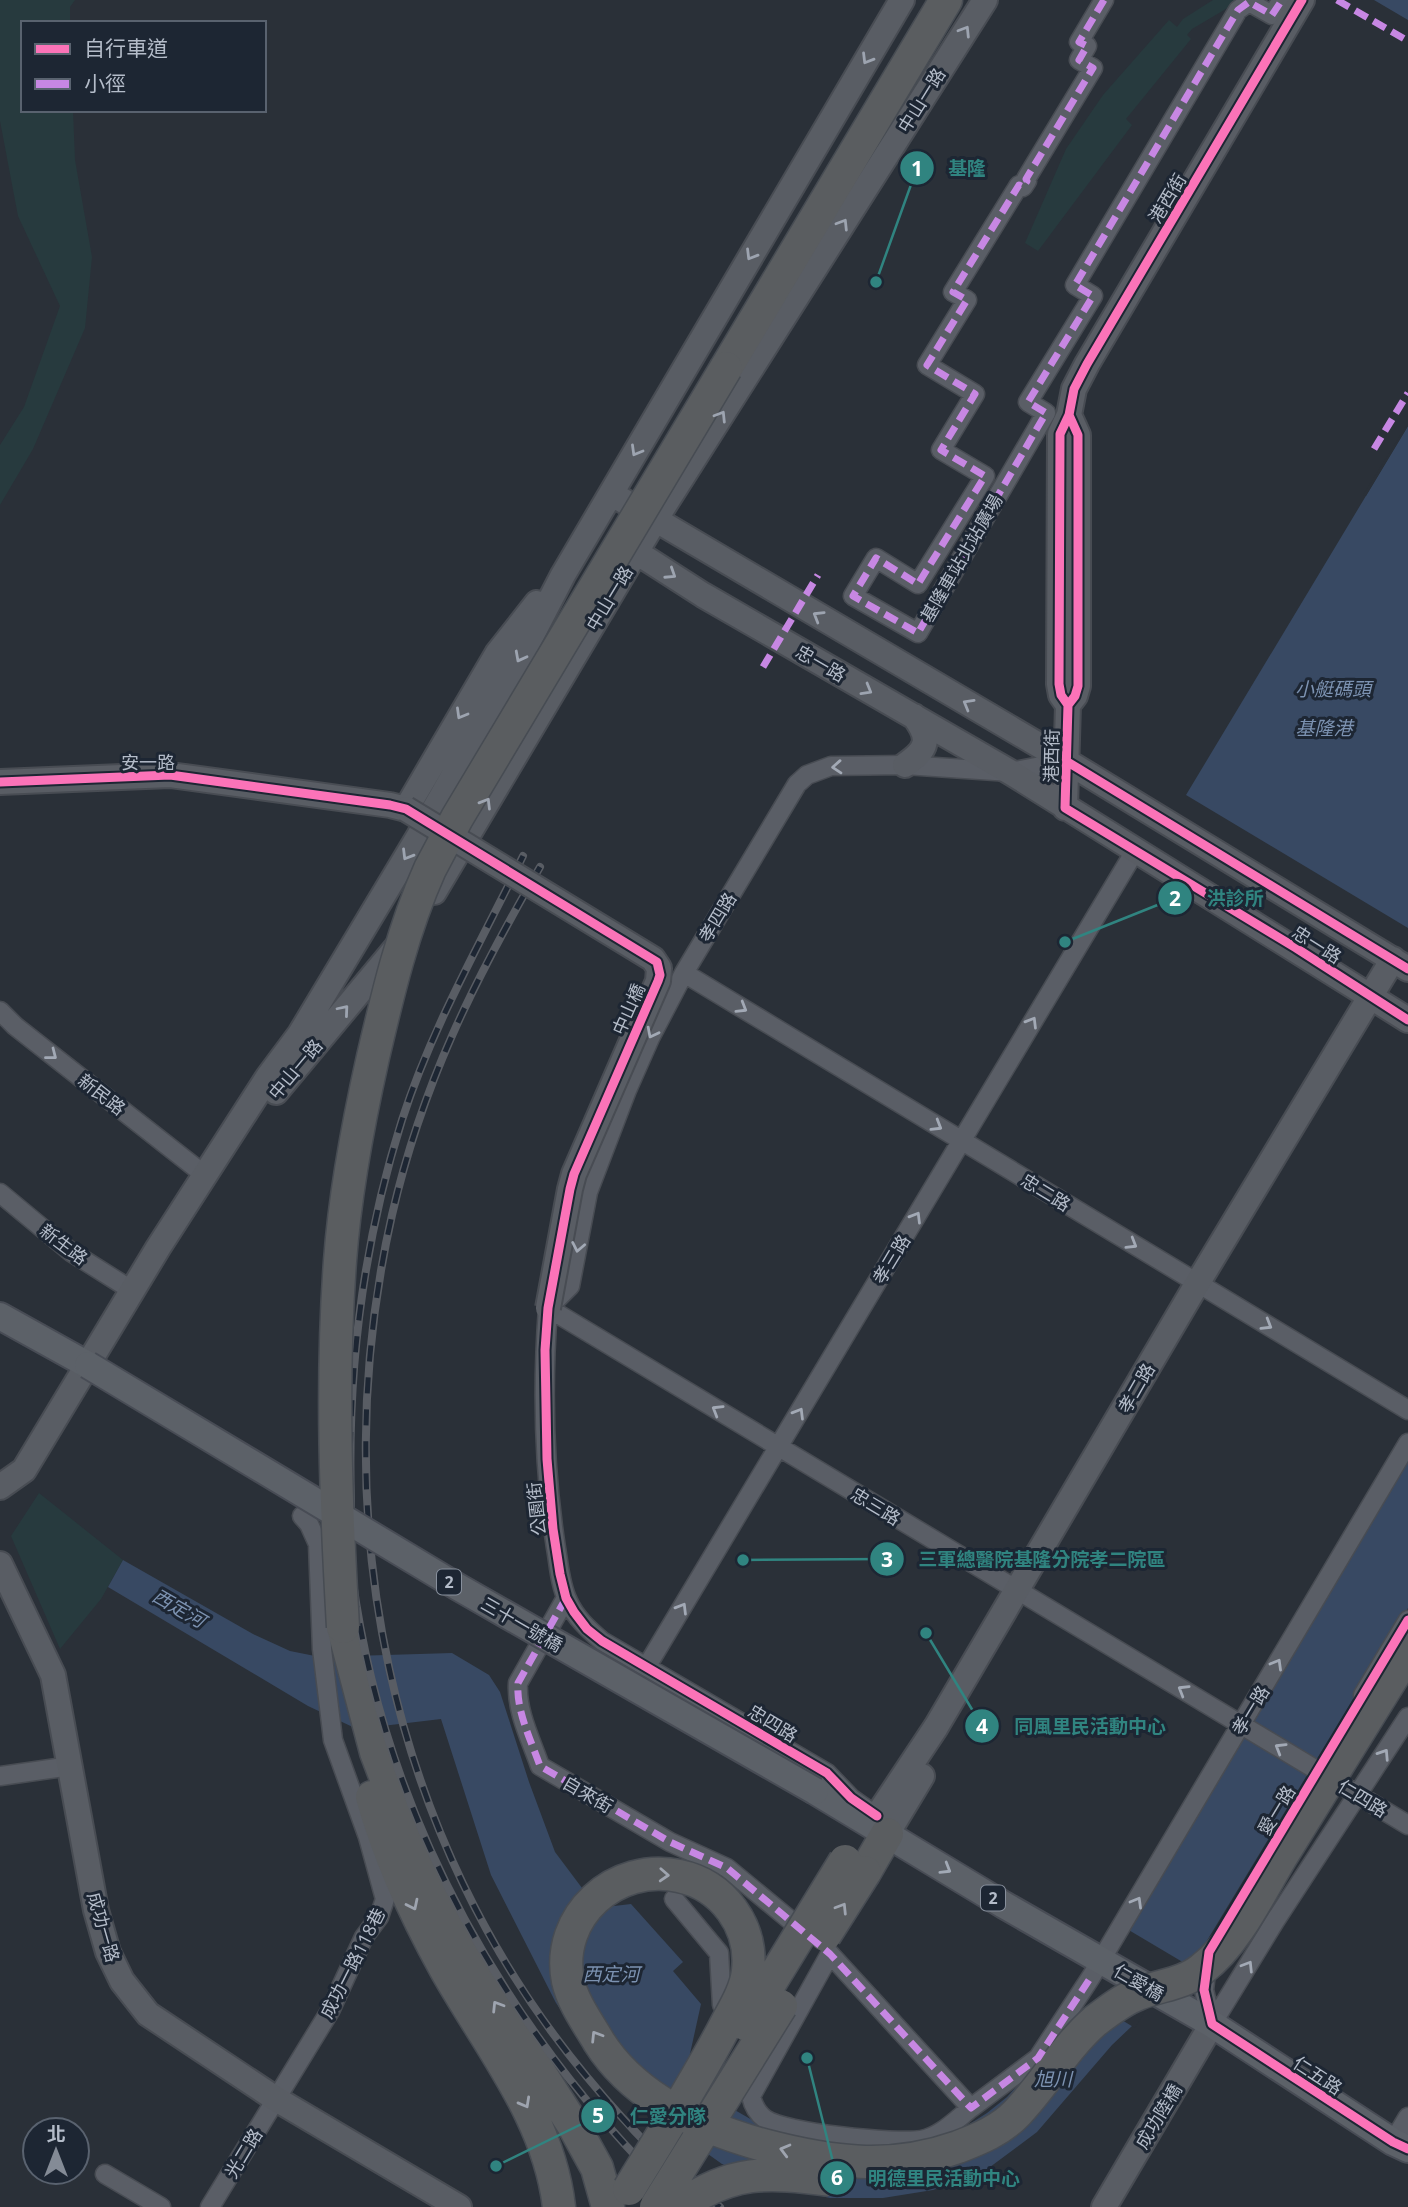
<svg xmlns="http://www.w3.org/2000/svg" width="1408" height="2207" font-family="'Open Sans','Noto Sans TC',sans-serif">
	<rect width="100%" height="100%" fill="#2a3038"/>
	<path fill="#273a3e" d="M0 0H75L70 7V23H23V110H73L75 160 92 257 85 328 33 449 0 505V445L24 407 60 306 18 216 0 121Z
		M1213 0H1241L1192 29 1187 35 1191 39 1126 119 1132 125 1038 251 1025 243 1066 149 1103 95 1169 20 1177 27 1183 19Z
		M39 1493 123 1560 101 1599 60 1649 11 1536Z"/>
	<path fill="#384963" d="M1374 0H1408V20Z
		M1408 426V928L1186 795Z
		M1408 1459V1608L1191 1967 1165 1969 1132 2026 1112 2045 1037 2132 986 2170 933 2190 883 2198H830L762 2183 722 2164 660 2120 597 2062 556 2003 491 1875 441 1719 357 1729 308 1706 108 1587 123 1560 253 1634 290 1651 320 1657 452 1653 489 1675 500 1692 529 1782 555 1852 597 1908 631 1904 683 1962 673 1971 701 2004 684 2081 773 2132 946 2139 987 2113 1007 2097 1077 2019 1094 2005 1128 1947 1127 1929Z"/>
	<path fill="#2a3038" d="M1408 423V426L1366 496 1363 495Z
		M1127 1929 1191 1967 1168 1973 1135 2028 1092 2002 1124 1946V1935Z"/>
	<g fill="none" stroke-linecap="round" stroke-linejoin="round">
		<g stroke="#484c53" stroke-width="21">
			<path id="street" d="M1104 0 1079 42 1087 46 1079 60 1093 68 1026 179 1027 181 1023 187 1019 185 953 292 967 300 927 365 975 394 941 450 985 476 918 584 876 558 853 596 918 633 1046 413 1028 402 1093 296 1075 285 1238 10 1249 2 1272 15 1282 0
				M684 973 1408 1410
				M0 1011 15 1026 206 1176
				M0 1193 71 1252 133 1291
				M548 1308 1408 1825
				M548 1308 570 1286 588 1192 627 1090 650 1038 684 973 797 784 807 775 831 766 905 765 1010 772 1066 761
				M548 1308C542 1388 544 1470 556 1548 559 1565 560 1585 568 1601 575 1617 588 1629 602 1641L827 1773 851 1798 868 1810
				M566 1598 518 1683C516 1711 531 1740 540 1766L670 1842 727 1868 790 1920
				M647 1666 1135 851
				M1363 1695 1408 1620
				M0 1776 71 1766
				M674 1899 719 1953 722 2005
				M1207 1964 1204 1990 1212 2024
				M1212 2024 1275 1921 1408 1717
				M971 2108C957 2119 940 2137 921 2140 896 2144 784 2133 765 2119 757 2113 753 2105 751 2096L830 1954 971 2108 1038 2058 1091 1977 1408 1443
				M1393 2142 1408 2117
				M105 2174 161 2207
				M210 2207 330 2011 364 1937 379 1917 385 1899 368 1837 333 1740 322 1649 318 1544 309 1524 302 1516"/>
		</g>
		<g stroke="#484c53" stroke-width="28">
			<path id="secondary" d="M612 494 1066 761 1408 969
				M622 543 703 595 1010 772 1408 1020
				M1068 705 1075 696 1078 686V435L1069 415
				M905 765C928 749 931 739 914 716
				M0 782 170 775 390 805 406 809 497 654 537 603
				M1065 808 1068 705 1061 695 1059 684 1060 434 1069 415 1074 389 1087 364 1302 0
				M434 892 655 520 985 0
				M276 1092 401 942
				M0 1487 24 1470 158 1248 268 1077 300 1034 419 836 516 666 563 575 902 0
				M0 1564 53 1675 96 1910 108 1952 122 1981 148 2014 276 2099 459 2207
				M871 1825 936 1727 1197 1284 1393 959
				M887 1834 922 1776
				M1104 2207 1212 2024"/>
		</g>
		<g stroke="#484c55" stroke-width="30">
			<path id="primary" d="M0 1316 88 1365
				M815 1791 1004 1905 1212 2024 1393 2142 1408 2149"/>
		</g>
		<g stroke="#474c53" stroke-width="35">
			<path id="highway" d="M726 368 946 0
				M343 1627 376 1752 409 1839 454 1932 482 1982 575 2128 597 2168 608 2207
				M372 1797C389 1857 415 1914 445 1968 488 2045 549 2117 559 2207
				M865 1872 887 1834"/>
		</g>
		<use href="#street" stroke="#5a5e66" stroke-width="18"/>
		<use href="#secondary" stroke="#595d64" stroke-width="24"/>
		<use href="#primary" stroke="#5c6168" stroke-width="26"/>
		<use href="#highway" stroke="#5a5d60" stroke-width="32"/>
		<g stroke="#595d64" stroke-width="8">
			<path id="rail" d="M523 856C480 944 432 1027 402 1120 363 1243 347 1371 351 1501 351 1525 349 1551 352 1575 384 1819 509 2038 686 2207
				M540 867C474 981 422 1084 392 1215 324 1516 388 1838 587 2077 626 2124 670 2172 720 2207"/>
		</g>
		<use href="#rail" stroke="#1d2633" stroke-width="5" stroke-dasharray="16" stroke-linecap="butt"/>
		<g stroke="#484c53" stroke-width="28" stroke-linecap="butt">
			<path id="secondary-bridge" d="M406 809 653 959 659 968 658 981 574 1174 570 1189 548 1308"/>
		</g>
		<g stroke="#484c55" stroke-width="30" stroke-linecap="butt">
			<path id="primary-bridge" d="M88 1365 458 1587 815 1791"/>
		</g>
		<g stroke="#474c53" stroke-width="35" stroke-linecap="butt">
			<path id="highway-bridge" d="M343 1627C336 1505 331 1383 340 1261 345 1192 358 1124 373 1057 388 993 403 929 430 869 439 852 448 835 457 818L726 368
				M825 1935 865 1872
				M745 2024 845 1861
				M629 2189C662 2135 696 2082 725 2026 734 2009 746 1990 748 1971 753 1926 723 1885 679 1876 616 1862 555 1916 568 1981 573 2003 588 2023 599 2042 635 2099 701 2128 763 2145 831 2163 890 2171 958 2147 979 2139 1001 2130 1017 2113 1044 2085 1065 2047 1095 2021 1108 2011 1122 2000 1138 1994 1160 1985 1184 1984 1202 1969 1237 1942 1259 1894 1281 1857 1324 1788 1366 1720 1408 1652
				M656 2207 781 2006
				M679 2207C732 2169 768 2172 830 2180"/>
		</g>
		<use href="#secondary-bridge" stroke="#595d64" stroke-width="24"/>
		<use href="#primary-bridge" stroke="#5c6168" stroke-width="26"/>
		<use href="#highway-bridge" stroke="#5a5d60" stroke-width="32"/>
		<path stroke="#c787e3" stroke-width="7" stroke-dasharray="14 7" stroke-linecap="butt" d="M1104 0 1079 42 1087 46 1079 60 1093 68 1026 179 1027 181 1023 187 1019 185 953 292 967 300 927 365 975 394 941 450 985 476 918 584 876 558 853 596 918 633 1046 413 1028 402 1093 296 1075 285 1238 10 1249 2 1272 15 1282 0
			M1337 0 1408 41
			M1374 449 1408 393
			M763 667 818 575
			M566 1598 518 1683C516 1711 531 1740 540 1766L670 1842 727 1868 830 1954 971 2108 1038 2058 1091 1977"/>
		<g stroke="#1d2633" stroke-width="13">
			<path id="cycleway" d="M1302 0 1087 364 1074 389 1069 415 1060 434 1059 684 1061 695 1068 705 1065 808 1296 948 1408 1020
				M1068 705 1075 696 1078 686V435L1069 415
				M1066 761 1408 969
				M0 782 170 775 390 805 406 809 657 962 660 975 658 981 574 1174 570 1189 548 1308 545 1350 547 1459 553 1529 560 1574 566 1598 574 1612 587 1629 602 1641 827 1773 851 1798 877 1816
				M1408 1620 1209 1952 1204 1990 1212 2024 1393 2142 1408 2149"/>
		</g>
		<use href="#cycleway" stroke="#fb73b8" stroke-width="9"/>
	</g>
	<defs><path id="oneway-chevron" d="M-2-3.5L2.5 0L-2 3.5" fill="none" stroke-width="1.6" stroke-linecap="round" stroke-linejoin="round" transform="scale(1.75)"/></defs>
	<g stroke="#9da4b0">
		<use href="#oneway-chevron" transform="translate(965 31) rotate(-58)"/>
		<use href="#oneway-chevron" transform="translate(867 59) rotate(121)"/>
		<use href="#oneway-chevron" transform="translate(843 224) rotate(-58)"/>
		<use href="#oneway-chevron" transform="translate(751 255) rotate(121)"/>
		<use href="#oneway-chevron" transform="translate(721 416) rotate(-58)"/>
		<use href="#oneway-chevron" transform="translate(636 451) rotate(120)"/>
		<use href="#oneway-chevron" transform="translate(671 574) rotate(33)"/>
		<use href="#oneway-chevron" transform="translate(818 616) rotate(-149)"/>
		<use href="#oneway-chevron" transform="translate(520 657) rotate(118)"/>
		<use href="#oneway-chevron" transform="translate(867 690) rotate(30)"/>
		<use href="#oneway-chevron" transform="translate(968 704) rotate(-150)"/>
		<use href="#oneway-chevron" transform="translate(461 714) rotate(120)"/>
		<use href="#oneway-chevron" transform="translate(486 803) rotate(-59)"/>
		<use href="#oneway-chevron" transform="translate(407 855) rotate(121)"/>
		<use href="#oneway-chevron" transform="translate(344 1010) rotate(-50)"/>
	</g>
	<g stroke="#a2a9b5">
		<use href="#oneway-chevron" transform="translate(837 767) rotate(176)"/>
		<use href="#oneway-chevron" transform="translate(742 1008) rotate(31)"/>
		<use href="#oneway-chevron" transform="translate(1032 1022) rotate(-59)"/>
		<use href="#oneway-chevron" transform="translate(652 1033) rotate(117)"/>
		<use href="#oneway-chevron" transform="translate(52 1055) rotate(38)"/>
		<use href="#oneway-chevron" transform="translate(937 1126) rotate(31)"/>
		<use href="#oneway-chevron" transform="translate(916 1217) rotate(-59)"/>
		<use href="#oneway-chevron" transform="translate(1132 1244) rotate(31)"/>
		<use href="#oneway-chevron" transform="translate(578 1247) rotate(101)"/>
		<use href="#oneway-chevron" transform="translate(1267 1325) rotate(31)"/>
		<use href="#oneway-chevron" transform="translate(717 1410) rotate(-149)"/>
		<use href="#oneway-chevron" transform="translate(799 1413) rotate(-59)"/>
		<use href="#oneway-chevron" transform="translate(682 1608) rotate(-59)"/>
		<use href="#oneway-chevron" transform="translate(1277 1664) rotate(-60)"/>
		<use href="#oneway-chevron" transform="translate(1183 1690) rotate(-149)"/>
		<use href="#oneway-chevron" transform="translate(1280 1748) rotate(-149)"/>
		<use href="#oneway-chevron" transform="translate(1384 1754) rotate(-57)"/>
		<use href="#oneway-chevron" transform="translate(1137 1902) rotate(-60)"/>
		<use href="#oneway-chevron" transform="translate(1248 1966) rotate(-58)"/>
	</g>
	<use stroke="#a2aab6" href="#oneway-chevron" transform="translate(946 1869) rotate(31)"/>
	<g stroke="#9ea4af">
		<use href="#oneway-chevron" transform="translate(664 1875) rotate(3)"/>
		<use href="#oneway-chevron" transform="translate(413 1905) rotate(64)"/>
		<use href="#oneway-chevron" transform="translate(842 1908) rotate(-58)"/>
		<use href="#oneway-chevron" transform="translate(497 2006) rotate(-122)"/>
		<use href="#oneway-chevron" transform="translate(596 2036) rotate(-122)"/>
		<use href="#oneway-chevron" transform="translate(525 2103) rotate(61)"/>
		<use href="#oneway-chevron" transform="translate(785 2150) rotate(-165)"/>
	</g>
	<g text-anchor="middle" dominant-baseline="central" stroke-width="6" stroke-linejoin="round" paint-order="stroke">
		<g fill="#1d2633" stroke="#878f9c" stroke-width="2">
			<rect x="437" y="1569.5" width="24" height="25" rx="5"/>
			<rect x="981" y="1885.5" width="24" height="25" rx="5"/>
		</g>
		<g font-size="16" font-weight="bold" fill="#b4bcc9">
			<text x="449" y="1582">2</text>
			<text x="993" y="1898">2</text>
		</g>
		<g font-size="18" fill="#b4bcc9" stroke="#1d2633">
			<text transform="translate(921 100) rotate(-58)">中山一路</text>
			<text transform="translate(1167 198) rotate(-59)">港西街</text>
			<text transform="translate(961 558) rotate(-60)">基隆車站北站廣場</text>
			<text transform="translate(609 598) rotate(-59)">中山一路</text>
			<text transform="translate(821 663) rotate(30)">忠一路</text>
			<text transform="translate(1051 756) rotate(-89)">港西街</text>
			<text x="148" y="762">安一路</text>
			<text transform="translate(717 917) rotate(-59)">孝四路</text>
			<text transform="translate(1317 944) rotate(32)">忠一路</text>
			<text transform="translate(628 1009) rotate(-66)">中山橋</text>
			<text transform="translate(295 1069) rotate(-50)">中山一路</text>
			<text transform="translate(102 1094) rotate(38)">新民路</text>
			<text transform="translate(1046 1192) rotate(31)">忠二路</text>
			<text transform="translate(64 1244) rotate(37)">新生路</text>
			<text transform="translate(891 1259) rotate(-59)">孝三路</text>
			<text transform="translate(1136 1388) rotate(-60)">孝二路</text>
			<text transform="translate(876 1506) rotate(31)">忠三路</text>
			<text transform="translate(536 1509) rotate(-96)">公園街</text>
			<text transform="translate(522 1624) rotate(30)">三十一號橋</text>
			<text transform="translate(1250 1710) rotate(-59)">孝一路</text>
			<text transform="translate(773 1723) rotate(31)">忠四路</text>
			<text transform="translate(588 1794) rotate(30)">自來街</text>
			<text transform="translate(1363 1798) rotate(31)">仁四路</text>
			<text transform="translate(1276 1810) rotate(-59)">愛一路</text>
			<text transform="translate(104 1927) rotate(74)">成功一路</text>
			<text transform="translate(352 1963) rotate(-63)">成功一路118巷</text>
			<text transform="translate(1139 1982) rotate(30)">仁愛橋</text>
			<text transform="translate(1318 2075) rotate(33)">仁五路</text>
			<text transform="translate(1158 2116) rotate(-59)">成功陸橋</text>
			<text transform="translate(243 2153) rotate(-59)">光二路</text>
		</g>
		<g font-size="19" font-style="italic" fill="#7c92b1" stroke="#1d2633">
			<text x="1333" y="689">小艇碼頭</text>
			<text x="1324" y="728">基隆港</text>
			<text transform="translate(179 1608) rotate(30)">西定河</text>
			<text x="611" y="1974">西定河</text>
			<text x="1053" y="2079">旭川</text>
		</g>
	</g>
	<path fill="none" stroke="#308480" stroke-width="2.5" d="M876 282L917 168M1065 942L1175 898M743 1560L887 1559M926 1633L982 1726M496 2166L598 2116M807 2058L837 2178"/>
	<g fill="#308480" stroke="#1d2633" stroke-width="2.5">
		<circle cx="876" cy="282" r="7"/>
		<circle cx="1065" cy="942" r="7"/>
		<circle cx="743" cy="1560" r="7"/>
		<circle cx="926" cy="1633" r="7"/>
		<circle cx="496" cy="2166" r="7"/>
		<circle cx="807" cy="2058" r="7"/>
		<circle cx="917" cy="168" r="18"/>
		<circle cx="1175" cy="898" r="18"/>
		<circle cx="887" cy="1559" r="18"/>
		<circle cx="982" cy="1726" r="18"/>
		<circle cx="598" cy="2116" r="18"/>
		<circle cx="837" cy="2178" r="18"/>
	</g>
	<g font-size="21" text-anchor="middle" font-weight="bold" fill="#fff">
		<text x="917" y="176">1</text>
		<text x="1175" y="906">2</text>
		<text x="887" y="1567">3</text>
		<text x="982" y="1734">4</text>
		<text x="598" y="2123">5</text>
		<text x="837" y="2185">6</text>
	</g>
	<g font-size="19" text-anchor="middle" font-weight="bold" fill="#308480" stroke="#1d2633" stroke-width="6" stroke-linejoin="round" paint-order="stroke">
		<text x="967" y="175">基隆</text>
		<text x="1235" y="905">洪診所</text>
		<text x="1042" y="1566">三軍總醫院基隆分院孝二院區</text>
		<text x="1090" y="1733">同風里民活動中心</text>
		<text x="668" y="2123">仁愛分隊</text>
		<text x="944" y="2185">明德里民活動中心</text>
	</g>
	<rect x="21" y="21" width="245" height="91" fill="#1d2633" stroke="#59626f" stroke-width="2"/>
	<rect x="35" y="44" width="35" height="10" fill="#fb73b8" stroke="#59626f" stroke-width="2"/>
	<text x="84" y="56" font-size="21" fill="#b4bcc9">自行車道</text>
	<rect x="35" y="79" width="35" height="10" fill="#c787e3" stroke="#59626f" stroke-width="2"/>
	<text x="84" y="91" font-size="21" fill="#b4bcc9">小徑</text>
	<g transform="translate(56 2151)"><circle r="33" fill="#1d2633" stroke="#59626f" stroke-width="2"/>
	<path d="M0-5L12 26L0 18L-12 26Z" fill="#848b96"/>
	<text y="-10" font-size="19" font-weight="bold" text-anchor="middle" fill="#b4bcc9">北</text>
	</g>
</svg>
